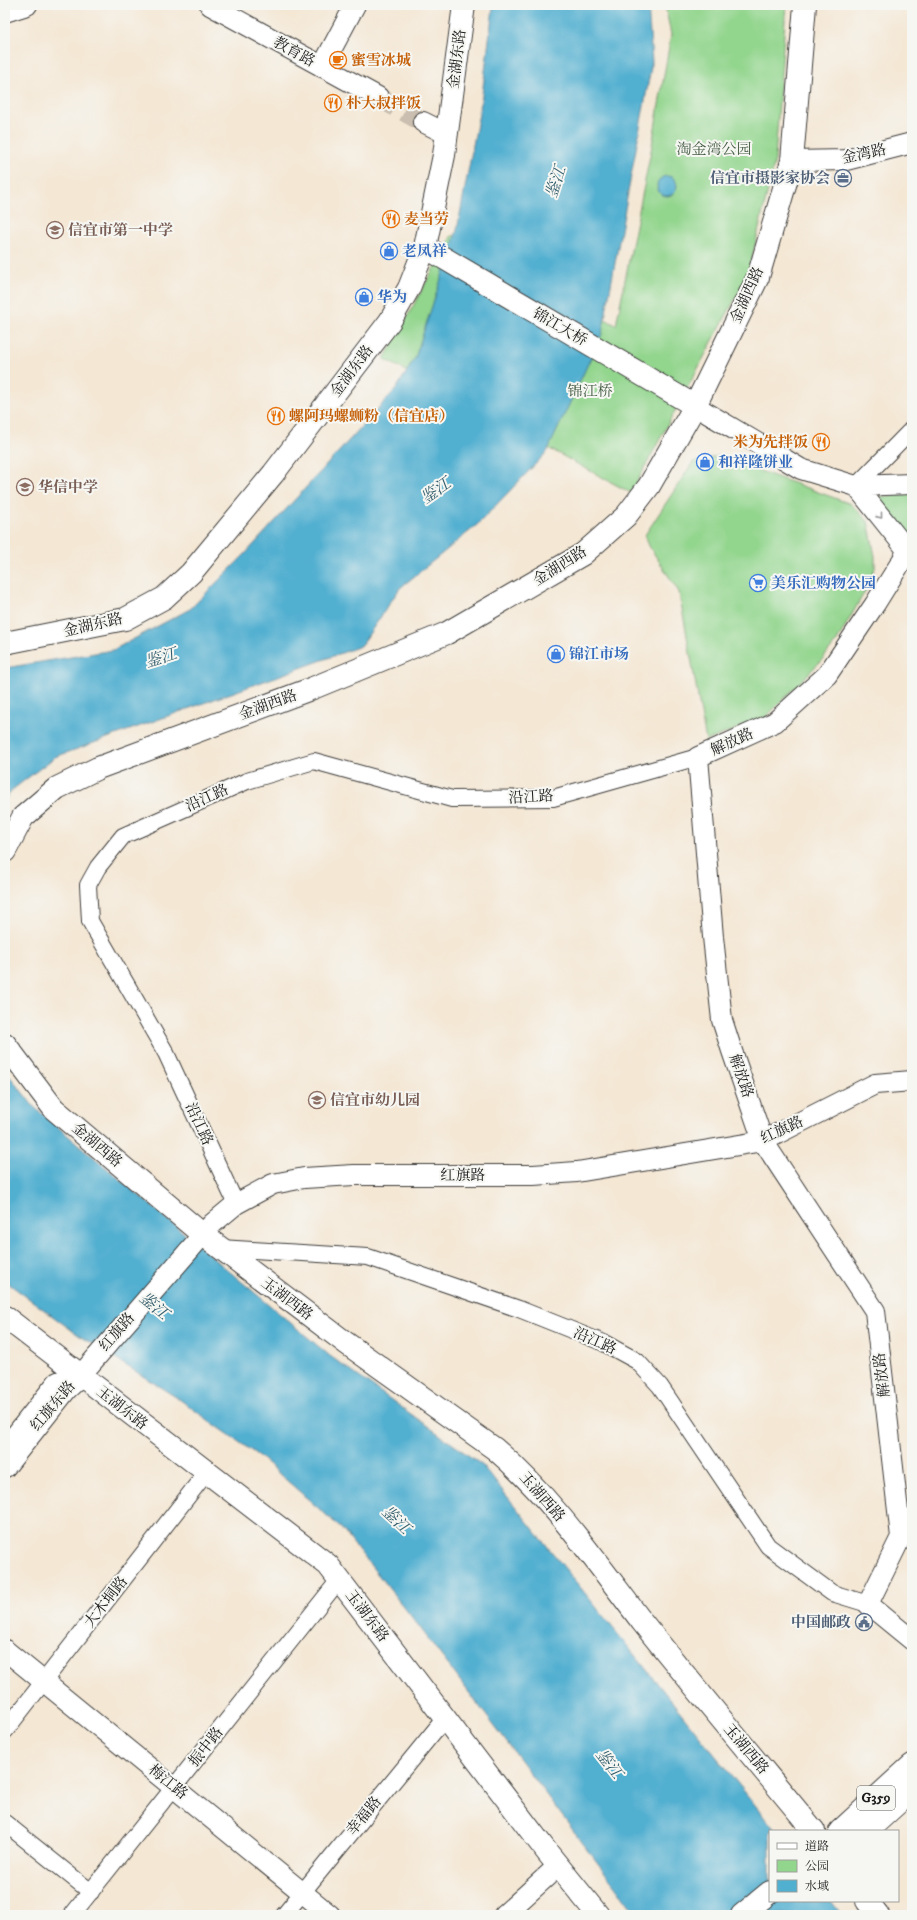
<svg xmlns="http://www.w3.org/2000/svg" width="917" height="1920" font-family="'IM FELL DW Pica','Noto Serif SC',serif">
	<rect width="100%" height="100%" fill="#f6f6f2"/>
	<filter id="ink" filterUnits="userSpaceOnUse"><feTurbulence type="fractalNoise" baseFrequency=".025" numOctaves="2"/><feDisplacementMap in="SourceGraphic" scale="8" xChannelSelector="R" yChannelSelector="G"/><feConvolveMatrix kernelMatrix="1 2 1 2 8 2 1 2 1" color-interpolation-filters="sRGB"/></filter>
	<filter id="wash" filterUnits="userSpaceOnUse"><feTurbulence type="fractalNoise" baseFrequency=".012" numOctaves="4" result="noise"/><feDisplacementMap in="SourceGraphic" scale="16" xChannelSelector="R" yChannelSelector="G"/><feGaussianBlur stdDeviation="0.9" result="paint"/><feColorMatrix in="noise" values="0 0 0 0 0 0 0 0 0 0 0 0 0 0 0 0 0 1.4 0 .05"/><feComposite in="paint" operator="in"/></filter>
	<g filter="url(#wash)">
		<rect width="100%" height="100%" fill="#f4e7d4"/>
		<path fill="#92d58d" stroke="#577854" d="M665 5H786L775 160 748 275 631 493 384 359 452 235 616 325 651 151 671 35Z
			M719 456 851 504 868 521 875 556V568L868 586 837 641 820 662 766 717 706 741 679 592 649 546 645 535 693 462Z
			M912 494V534L910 535 877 497Z"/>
		<path fill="#51afd0" stroke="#366676" d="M492 5H648L652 62 602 334 547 452 477 525 400 588 361 646 55 757 12 790 5 799V668L113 650 190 609 246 553 396 389 415 358 457 230 481 103 493 8Z
			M657 186a10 10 0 1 1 20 0a10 10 0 1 1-20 0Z
			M5 1070 34 1107 330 1356 482 1465 776 1831H770V1901H831L842 1915H637L418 1625 341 1528 260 1457 179 1399 81 1337 5 1281Z"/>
	</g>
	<g filter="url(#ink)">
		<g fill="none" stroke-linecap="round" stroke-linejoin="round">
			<path stroke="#c9beaf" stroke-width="20" stroke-dasharray="20 10" stroke-linecap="butt" d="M378 97 423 122"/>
			<g stroke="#3c3a38" stroke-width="18">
				<path id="minor" d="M856 486 912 429
					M236 1204 166 1053 90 921 88 885 98 867 123 836 247 781 314 761 452 799 553 798 698 757
					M220 1248 368 1257 519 1309 604 1343 637 1361 660 1386 768 1546 832 1593 868 1604
					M5 1731 206 1473
					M5 1823 91 1892
					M72 1915 339 1580
					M284 1915 445 1718"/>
			</g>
			<g stroke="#3c3a38" stroke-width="22">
				<path id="tertiary" d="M210 5 378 97
					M5 12 27 5
					M322 67 355 5
					M423 122 447 134
					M792 161 846 160 912 143
					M695 406 801 469 856 486 912 484
					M856 486 908 551
					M912 548 908 551 875 604 827 675 775 722 698 757 713 937 722 1020 732 1051 763 1141 875 1311 901 1537 868 1604 912 1640
					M80 1376 212 1224 236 1204 273 1184 304 1178 354 1175H533L577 1172 763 1141 875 1084 912 1081
					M5 1650 330 1915
					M504 1915 558 1866"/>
			</g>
			<g stroke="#3c3a38" stroke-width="24">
				<path id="secondary" d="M425 247 695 406
					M5 643 125 619 164 598 191 573 273 474 390 321 409 288 425 247 444 155 464 5
					M5 851 23 817 57 788 98 768 308 690 447 633 583 554 626 516 649 486 695 406 758 277 792 161 805 5
					M5 1044 54 1109 202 1234 346 1343 495 1449C552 1498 597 1563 643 1623 699 1693 757 1762 814 1831
					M5 1317 328 1565 547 1852 598 1915
					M5 1450 58 1383 80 1376 66 1389 5 1466
					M867 1901 878 1915"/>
			</g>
			<g stroke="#3c3a38" stroke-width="24">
				<path id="trunk" d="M840 1831 912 1765
					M867 1831 912 1790
					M742 1915 770 1892"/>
			</g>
			<use href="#minor" stroke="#fff" stroke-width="16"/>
			<use href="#tertiary" stroke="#fff" stroke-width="20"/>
			<use href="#secondary" stroke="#fff" stroke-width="22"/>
			<use href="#trunk" stroke="#fff" stroke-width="22"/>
		</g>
		<defs><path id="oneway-chevron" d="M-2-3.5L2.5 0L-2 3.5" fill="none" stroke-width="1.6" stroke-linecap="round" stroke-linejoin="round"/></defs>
		<use stroke="#999" href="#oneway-chevron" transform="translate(880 516) rotate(51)"/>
	</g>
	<defs>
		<g id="cafe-ring" transform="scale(0.9)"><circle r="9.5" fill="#f6f6f2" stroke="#e8710a" stroke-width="1.5"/><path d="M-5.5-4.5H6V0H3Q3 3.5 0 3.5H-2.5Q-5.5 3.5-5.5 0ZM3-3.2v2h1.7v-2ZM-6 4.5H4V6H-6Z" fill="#e8710a"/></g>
		<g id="restaurant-ring" transform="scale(0.9)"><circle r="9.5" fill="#f6f6f2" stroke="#e8710a" stroke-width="1.5"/><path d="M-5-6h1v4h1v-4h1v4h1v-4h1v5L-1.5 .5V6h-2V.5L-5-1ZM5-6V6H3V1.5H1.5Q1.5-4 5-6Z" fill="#e8710a"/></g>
		<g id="office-ring" transform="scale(0.9)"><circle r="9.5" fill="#f6f6f2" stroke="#5c6f8a" stroke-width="1.5"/><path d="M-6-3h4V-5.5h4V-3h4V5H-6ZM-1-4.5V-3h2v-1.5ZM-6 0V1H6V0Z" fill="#5c6f8a"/></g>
		<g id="school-ring" transform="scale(0.9)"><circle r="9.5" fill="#f6f6f2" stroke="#8d6e63" stroke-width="1.5"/><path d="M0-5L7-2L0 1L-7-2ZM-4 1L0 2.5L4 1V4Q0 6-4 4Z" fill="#8d6e63"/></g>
		<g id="shop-ring" transform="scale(0.9)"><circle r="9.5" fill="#f6f6f2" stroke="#3f7fe0" stroke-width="1.5"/><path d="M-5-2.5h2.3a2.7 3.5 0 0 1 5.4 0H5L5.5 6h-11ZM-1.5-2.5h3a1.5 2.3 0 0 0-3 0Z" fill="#3f7fe0"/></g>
		<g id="supermarket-ring" transform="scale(0.9)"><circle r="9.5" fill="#f6f6f2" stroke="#3f7fe0" stroke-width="1.5"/><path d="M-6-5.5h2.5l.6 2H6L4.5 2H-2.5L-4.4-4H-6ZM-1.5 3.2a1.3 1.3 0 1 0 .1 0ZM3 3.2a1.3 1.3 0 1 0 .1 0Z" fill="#3f7fe0"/></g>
		<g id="civic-ring" transform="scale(0.9)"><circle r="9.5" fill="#f6f6f2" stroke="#5c6f8a" stroke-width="1.5"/><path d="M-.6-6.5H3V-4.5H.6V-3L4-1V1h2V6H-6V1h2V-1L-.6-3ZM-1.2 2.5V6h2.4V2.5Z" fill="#5c6f8a"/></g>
	</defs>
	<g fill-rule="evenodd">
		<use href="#cafe-ring" x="338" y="60"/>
		<use href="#restaurant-ring" x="333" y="103"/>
		<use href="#office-ring" x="843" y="178"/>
		<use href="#restaurant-ring" x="391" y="219"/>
		<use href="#school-ring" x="55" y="230"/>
		<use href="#shop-ring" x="389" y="251"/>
		<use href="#shop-ring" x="364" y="297"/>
		<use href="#restaurant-ring" x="276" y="416"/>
		<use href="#restaurant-ring" x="821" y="442"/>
		<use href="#shop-ring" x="705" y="462"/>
		<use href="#school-ring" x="25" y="487"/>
		<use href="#supermarket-ring" x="758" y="583"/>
		<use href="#shop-ring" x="556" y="654"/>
		<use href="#school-ring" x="317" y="1100"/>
		<use href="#civic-ring" x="864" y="1622"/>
	</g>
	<g text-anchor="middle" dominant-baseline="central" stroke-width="4" stroke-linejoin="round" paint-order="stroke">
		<rect fill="#f6f6f2" stroke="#5d5d5c" stroke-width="1" x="857" y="1786" width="38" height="24" rx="3"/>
		<g font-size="14" font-weight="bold" fill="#1c1c1c">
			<text x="876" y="1798">G359</text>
		</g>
		<g font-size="15" fill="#1c1c1c" stroke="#f6f6f2">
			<text transform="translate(294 52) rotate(29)">教育路</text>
			<text transform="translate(457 59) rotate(-83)">金湖东路</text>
			<text transform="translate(864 154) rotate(-12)">金湾路</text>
			<text transform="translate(747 295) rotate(-66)">金湖西路</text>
			<text transform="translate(560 327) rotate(30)">锦江大桥</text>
			<text transform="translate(352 371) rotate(-53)">金湖东路</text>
			<text transform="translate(560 566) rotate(-32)">金湖西路</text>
			<text transform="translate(93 625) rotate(-13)">金湖东路</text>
			<text transform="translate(268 705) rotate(-20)">金湖西路</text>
			<text transform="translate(732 742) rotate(-25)">解放路</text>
			<text transform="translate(531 797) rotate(-3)">沿江路</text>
			<text transform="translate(207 798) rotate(-24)">沿江路</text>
			<text transform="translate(741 1076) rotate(71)">解放路</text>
			<text transform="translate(199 1124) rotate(65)">沿江路</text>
			<text transform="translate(782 1130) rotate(-25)">红旗路</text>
			<text transform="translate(97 1145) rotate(40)">金湖西路</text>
			<text x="463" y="1175">红旗路</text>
			<text transform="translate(287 1299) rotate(37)">玉湖西路</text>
			<text transform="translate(117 1332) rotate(-49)">红旗路</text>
			<text transform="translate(595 1341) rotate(24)">沿江路</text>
			<text transform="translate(882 1375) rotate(-97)">解放路</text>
			<text transform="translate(53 1406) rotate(-50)">红旗东路</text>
			<text transform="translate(122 1408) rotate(38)">玉湖东路</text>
			<text transform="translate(542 1497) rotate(49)">玉湖西路</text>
			<text transform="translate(106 1602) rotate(-52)">大木垌路</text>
			<text transform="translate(367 1616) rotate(53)">玉湖东路</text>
			<text transform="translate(206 1747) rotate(-52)">振中路</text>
			<text transform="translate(746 1749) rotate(50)">玉湖西路</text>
			<text transform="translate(168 1782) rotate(39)">梅江路</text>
			<text transform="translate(364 1816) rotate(-51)">幸福路</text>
		</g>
		<g font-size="15" font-weight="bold" fill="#c56008" stroke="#f6f6f2" text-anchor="start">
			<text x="351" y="60">蜜雪冰城</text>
			<text x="346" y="103">朴大叔拌饭</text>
			<text x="404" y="219">麦当劳</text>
			<text x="289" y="416">螺阿玛螺蛳粉（信宜店）</text>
			<text x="808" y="442" text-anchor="end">米为先拌饭</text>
		</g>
		<g font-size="15" fill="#455d44" stroke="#f6f6f2">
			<text x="714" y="149">淘金湾公园</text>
			<text x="590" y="391">锦江桥</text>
		</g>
		<g font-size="15" font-weight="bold" fill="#4e5e75" stroke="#f6f6f2" text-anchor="end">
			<text x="830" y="178">信宜市摄影家协会</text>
			<text x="851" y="1622">中国邮政</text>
		</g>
		<g font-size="15" font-weight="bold" fill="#785e54" stroke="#f6f6f2" text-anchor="start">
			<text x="68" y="230">信宜市第一中学</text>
			<text x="38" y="487">华信中学</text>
			<text x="330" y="1100">信宜市幼儿园</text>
		</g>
		<g font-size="15" font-weight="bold" fill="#366cbe" stroke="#f6f6f2" text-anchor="start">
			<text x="402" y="251">老凤祥</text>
			<text x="377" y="297">华为</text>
			<text x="718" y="462">和祥隆饼业</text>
			<text x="771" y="583">美乐汇购物公园</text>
			<text x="569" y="654">锦江市场</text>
		</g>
		<g font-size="16" font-style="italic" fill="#345e6d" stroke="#f6f6f2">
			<text transform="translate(556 182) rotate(-72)">鉴江</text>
			<text transform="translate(436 491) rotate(-35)">鉴江</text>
			<text transform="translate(161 658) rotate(-17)">鉴江</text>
			<text transform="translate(154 1306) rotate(39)">鉴江</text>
			<text transform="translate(396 1520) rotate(43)">鉴江</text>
			<text transform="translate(609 1764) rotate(52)">鉴江</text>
		</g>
	</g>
	<rect width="917" height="1920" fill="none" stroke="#f6f6f2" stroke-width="20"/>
	<rect x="769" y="1830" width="130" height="72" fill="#f6f6f2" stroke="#9f9f9c"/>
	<rect x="777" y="1843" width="20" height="6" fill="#ffffff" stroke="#9f9f9c"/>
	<text x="805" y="1850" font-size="12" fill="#1c1c1c">道路</text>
	<rect x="777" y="1860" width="20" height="12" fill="#92d58d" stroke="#9f9f9c"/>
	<text x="805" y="1870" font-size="12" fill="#1c1c1c">公园</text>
	<rect x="777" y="1880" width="20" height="12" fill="#51afd0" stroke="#9f9f9c"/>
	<text x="805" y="1890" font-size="12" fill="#1c1c1c">水域</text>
</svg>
